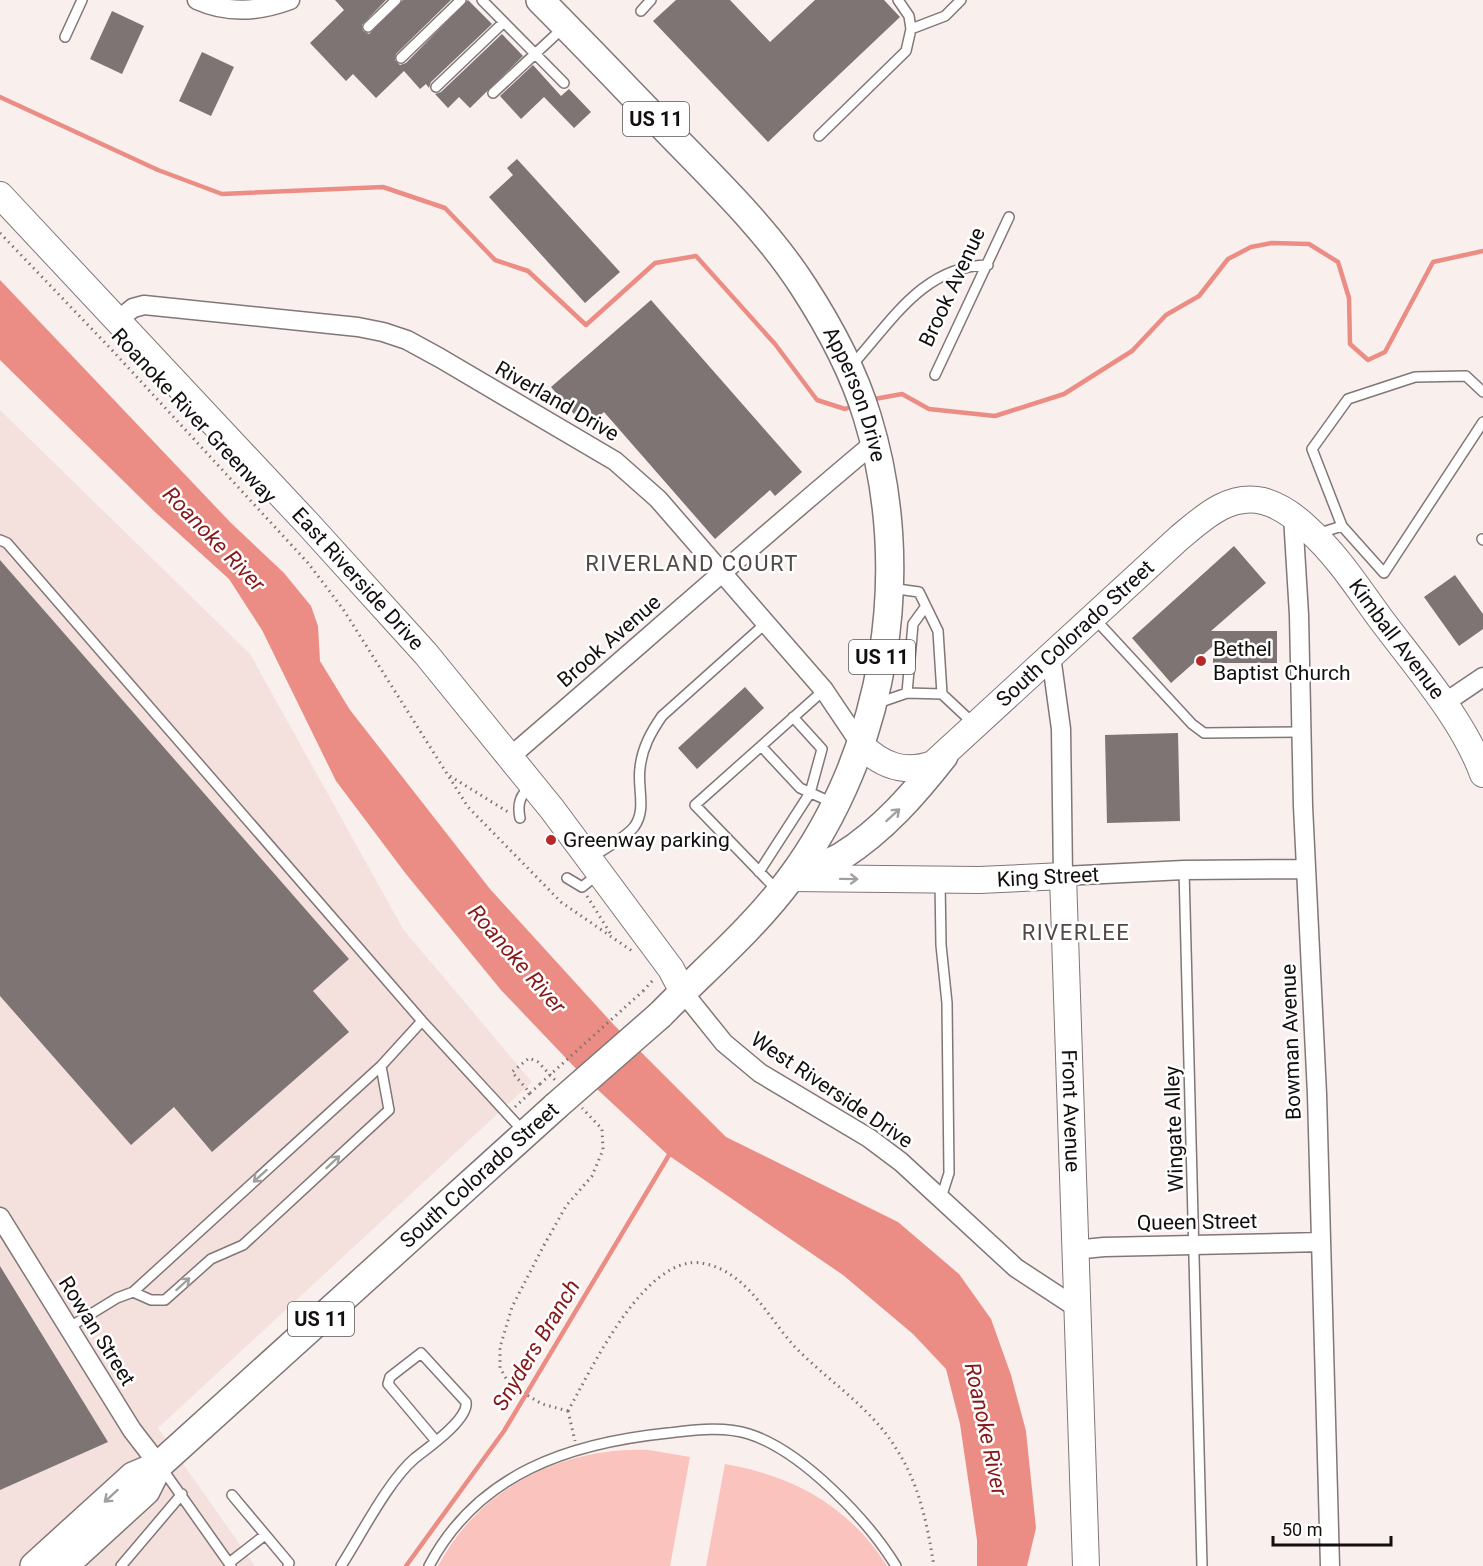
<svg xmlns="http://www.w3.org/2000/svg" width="1483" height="1566" font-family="Roboto,sans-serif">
	<rect width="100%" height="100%" fill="#f9efed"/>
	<path fill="#f4e1de" d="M0 410 250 654 403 929 532 1082 158 1428 255 1566H0Z"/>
	<path fill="#fbc3bd" d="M649 1450 690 1457 670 1566H438C480 1487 562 1447 649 1450Z
		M725 1464C794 1476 849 1506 887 1566H706Z"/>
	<path fill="#eb8d84" d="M0 280 231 523 284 573 311 606 318 626 320 661 350 710 490 889 614 1025 726 1137 898 1222 959 1274 991 1319 1011 1375 1026 1431 1036 1528 1027 1566H977V1540L960 1424 946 1369 913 1334 843 1275 668 1155 584 1077 501 990 406 874 336 781 262 630 229 579 155 512 0 360Z"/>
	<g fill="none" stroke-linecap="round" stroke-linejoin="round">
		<path stroke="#eb8d84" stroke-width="4.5" d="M0 97 158 170 222 194 383 187 445 208 495 260 528 271 586 325 655 263 696 256 775 344 817 400 845 409 853 406
			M869 400 902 394 929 409 995 416 1064 394 1132 351 1166 315 1199 296 1228 259 1251 247 1272 243 1309 244 1338 262 1349 298 1350 344 1368 360 1385 352 1433 262 1483 251
			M406 1566 504 1431 672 1150"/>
	</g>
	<path fill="#7d7473" d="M335 0H386L362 25 363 31 369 34 403 0H451L396 54 395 60 400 65 406 63 468 0 492 24 431 82 429 88 426 84 420 89 404 71 376 98 353 74 346 81 310 43 344 10Z
		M676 0H730L770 42 815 0H884L900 17 768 142 653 21Z
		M112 11 144 26 122 74 90 59Z
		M502 34 523 56 470 108 459 97 448 108 435 94 441 92Z
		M202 52 234 67 211 116 179 101Z
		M533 65 561 96 569 89 591 112 574 128 544 97 521 119 500 96Z
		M517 159 620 272 585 303 489 197 513 175 507 168Z
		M651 300 802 472 775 496 770 490 715 539 604 412 593 422 580 408 574 414 551 387Z
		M1234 546 1266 583 1211 631H1277V663H1213V646L1171 683 1132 638Z
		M0 560 349 959 313 991 349 1032 212 1152 174 1107 131 1145 0 996Z
		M1455 575 1483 614V629L1459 646 1424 597Z
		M745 687 764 708 697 769 678 748Z
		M1178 733 1180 821 1107 823 1105 735Z
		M0 1266 108 1442 0 1490Z"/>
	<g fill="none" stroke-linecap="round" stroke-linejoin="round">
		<g stroke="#817776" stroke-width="12">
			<path id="lane" d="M482 0 564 83
				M641 11 651 0
				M368 27 396 0
				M911 29 945 16 961 0
				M65 37 82 0
				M401 58 461 0
				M436 87 504 22
				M493 93 564 27
				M819 136 906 51 911 29 909 16 898 0
				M852 365C892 321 923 266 988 265
				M935 375 1009 217
				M1483 392 1466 376 1415 377 1348 399 1312 449 1342 526 1384 573 1483 422
				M1317 534 1342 526
				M1482 539 1483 540
				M0 540 7 543 422 1021 524 1132
				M890 588 919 592 938 631 942 694
				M1095 619 1192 724 1204 733 1301 732
				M907 693 913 624 926 606
				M875 704 907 693 942 694 974 724
				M761 746 800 788 833 803
				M520 818C517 804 520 795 531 786
				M592 857C605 848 624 839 634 827 647 810 637 787 640 768 642 748 651 732 662 716L766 623
				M1184 870 1202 1566
				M759 872 810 793 822 749 793 717
				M567 878 582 887 597 875
				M940 881 941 945 947 1003 949 1173 941 1198
				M778 891 695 805 824 690
				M133 1292 151 1300H165L211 1259 243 1245 389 1110 381 1066
				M68 1328 117 1298 133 1292 381 1066 422 1021
				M161 1467 231 1566
				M232 1495 289 1563 288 1566
				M229 1563 265 1535
				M121 1566 182 1494
				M341 1566C361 1535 388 1481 415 1458 428 1448 469 1419 466 1402L421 1353 390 1377 388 1384 436 1441
				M429 1566C478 1473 570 1443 668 1433 695 1430 723 1426 749 1434 802 1451 867 1519 896 1566"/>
		</g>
		<g stroke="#817776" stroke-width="21">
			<path id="street" d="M197 0C228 14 258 12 290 0
				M118 320 133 308 144 305 358 327 383 332 407 340 440 358 615 461 658 499 824 690 861 745
				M1293 516 1299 615 1303 806 1317 1094 1330 1566
				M1051 656 1061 729 1063 876 1184 870 1306 869
				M1443 704 1483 677
				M511 756C632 652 751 546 874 443
				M683 992 724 1043 760 1073 869 1138 901 1162 1016 1268 1077 1308
				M0 1217 132 1430 159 1465
				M1074 1250 1104 1247 1321 1242"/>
		</g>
		<g stroke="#817776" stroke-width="28">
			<g id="secondary">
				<path id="s1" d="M0 195 309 525 426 654 552 809 671 969 683 992"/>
				<path id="s2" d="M861 745C882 766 905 774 933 764L1179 538C1203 518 1229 493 1263 501 1281 506 1296 517 1309 530 1337 555 1358 588 1380 618 1415 665 1463 719 1483 774"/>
				<path id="s3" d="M791 878 979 880 1063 876 1086 1566"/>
			</g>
		</g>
		<g stroke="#817776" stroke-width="30">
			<g id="primary">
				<path id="s4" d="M540 0C589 49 636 99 684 148 726 191 770 235 803 286 829 326 853 370 867 416 915 570 886 750 790 879 752 930 704 970 660 1015"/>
				<path d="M791 878C807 871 826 865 842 856 883 830 915 793 944 756"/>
				<path id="s5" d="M34 1566 133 1476 159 1465 556 1106"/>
				<path d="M64 1566 146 1491 159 1465"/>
			</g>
		</g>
		<path stroke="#7b7474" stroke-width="3" stroke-dasharray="1.5 4.5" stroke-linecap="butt" d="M0 233 111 349 308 563 343 609 468 807 561 902 632 951
			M450 776 508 812
			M587 896 612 936
			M643 991 654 979
			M540 1084 530 1093 512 1072 529 1058 538 1062 555 1080
			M515 1107 530 1093
			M568 1411C592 1368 637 1272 689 1263 701 1261 717 1266 728 1273 756 1290 773 1323 795 1347 829 1382 871 1407 897 1450 920 1486 927 1524 934 1566
			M568 1411 542 1404 510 1385 500 1368V1347L512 1307 543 1247 566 1206 592 1176 603 1150 602 1129 582 1108
			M568 1411 575 1441"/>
		<use href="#lane" stroke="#fff" stroke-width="9"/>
		<use href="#street" stroke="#fff" stroke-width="18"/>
		<use href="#secondary" stroke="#fff" stroke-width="26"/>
		<use href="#primary" stroke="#fff" stroke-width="27"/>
		<g stroke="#817776" stroke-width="30" stroke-linecap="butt">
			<path id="primary-bridge" d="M556 1106 660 1015"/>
		</g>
		<path stroke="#7b7474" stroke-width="3" stroke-dasharray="1.5 4.5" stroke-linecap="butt" d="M540 1084 643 991"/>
		<use href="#primary-bridge" stroke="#fff" stroke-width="27"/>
	</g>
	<defs><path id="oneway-shaft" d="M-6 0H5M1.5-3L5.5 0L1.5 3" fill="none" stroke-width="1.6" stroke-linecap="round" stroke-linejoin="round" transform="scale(1.5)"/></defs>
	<g stroke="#a19f9f">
		<use href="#oneway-shaft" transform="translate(893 815) rotate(-42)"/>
		<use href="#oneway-shaft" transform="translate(849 879) rotate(1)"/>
		<use href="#oneway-shaft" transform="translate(333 1162) rotate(-43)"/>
		<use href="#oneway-shaft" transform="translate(260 1176) rotate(138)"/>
		<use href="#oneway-shaft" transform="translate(183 1284) rotate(-42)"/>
		<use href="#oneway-shaft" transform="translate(111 1496) rotate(138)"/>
	</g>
	<g fill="#b72829" stroke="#fff" stroke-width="2">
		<circle cx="1201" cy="661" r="6"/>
		<circle cx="551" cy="840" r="6"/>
	</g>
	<g text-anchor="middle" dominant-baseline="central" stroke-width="5" stroke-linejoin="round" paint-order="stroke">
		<g fill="#fff" stroke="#5a5757" stroke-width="1.5">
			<rect x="623" y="102" width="66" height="34" rx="4.5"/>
			<rect x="849" y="640" width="66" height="34" rx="4.5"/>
			<rect x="288" y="1302" width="66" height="34" rx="4.5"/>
		</g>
		<g font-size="20" font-weight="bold" fill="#130f0f">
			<text x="656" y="119">US 11</text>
			<text x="882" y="657">US 11</text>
			<text x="321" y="1319">US 11</text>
		</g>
		<g font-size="21" fill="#130f0f" stroke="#fff">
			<text transform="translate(952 287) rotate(-65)">Brook Avenue</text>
			<text stroke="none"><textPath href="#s4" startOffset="510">Apperson Drive</textPath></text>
			<text transform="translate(557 401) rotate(30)">Riverland Drive</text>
			<text transform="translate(194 416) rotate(47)">Roanoke River Greenway</text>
			<text stroke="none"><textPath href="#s1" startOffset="525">East Riverside Drive</textPath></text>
			<text stroke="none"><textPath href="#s2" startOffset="272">South Colorado Street</textPath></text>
			<text stroke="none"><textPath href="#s2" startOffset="704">Kimball Avenue</textPath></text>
			<text transform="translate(609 641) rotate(-41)">Brook Avenue</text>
			<text transform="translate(1048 877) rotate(-3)">King Street</text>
			<text transform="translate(1291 1042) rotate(-92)">Bowman Avenue</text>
			<text transform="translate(832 1090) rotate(34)">West Riverside Drive</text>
			<text stroke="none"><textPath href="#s3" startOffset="507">Front Avenue</textPath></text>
			<text transform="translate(1174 1129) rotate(-92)">Wingate Alley</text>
			<text stroke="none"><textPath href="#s5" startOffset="594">South Colorado Street</textPath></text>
			<text transform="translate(1197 1222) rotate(-1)">Queen Street</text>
			<text transform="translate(97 1331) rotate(58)">Rowan Street</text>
		</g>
		<g font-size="21" fill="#130f0f" stroke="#fff" text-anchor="start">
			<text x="1213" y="649">Bethel<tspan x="1213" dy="24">Baptist Church</tspan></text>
			<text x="563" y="840">Greenway parking</text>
		</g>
		<g font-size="22" font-style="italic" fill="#87181a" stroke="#fff">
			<text transform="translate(214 539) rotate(46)">Roanoke River</text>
			<text transform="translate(517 959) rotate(49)">Roanoke River</text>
			<text transform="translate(536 1345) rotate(-59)">Snyders Branch</text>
			<text transform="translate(986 1429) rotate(78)">Roanoke River</text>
		</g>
		<g font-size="22" letter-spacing="1.5" fill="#514948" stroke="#fff">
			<text x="692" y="563">RIVERLAND COURT</text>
			<text x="1076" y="932">RIVERLEE</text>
		</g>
	</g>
	<path d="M1273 1536v9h118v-9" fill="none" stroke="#130f0f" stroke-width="3"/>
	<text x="1282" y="1536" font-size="18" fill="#130f0f" stroke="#ffffff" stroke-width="4.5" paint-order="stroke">50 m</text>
</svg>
